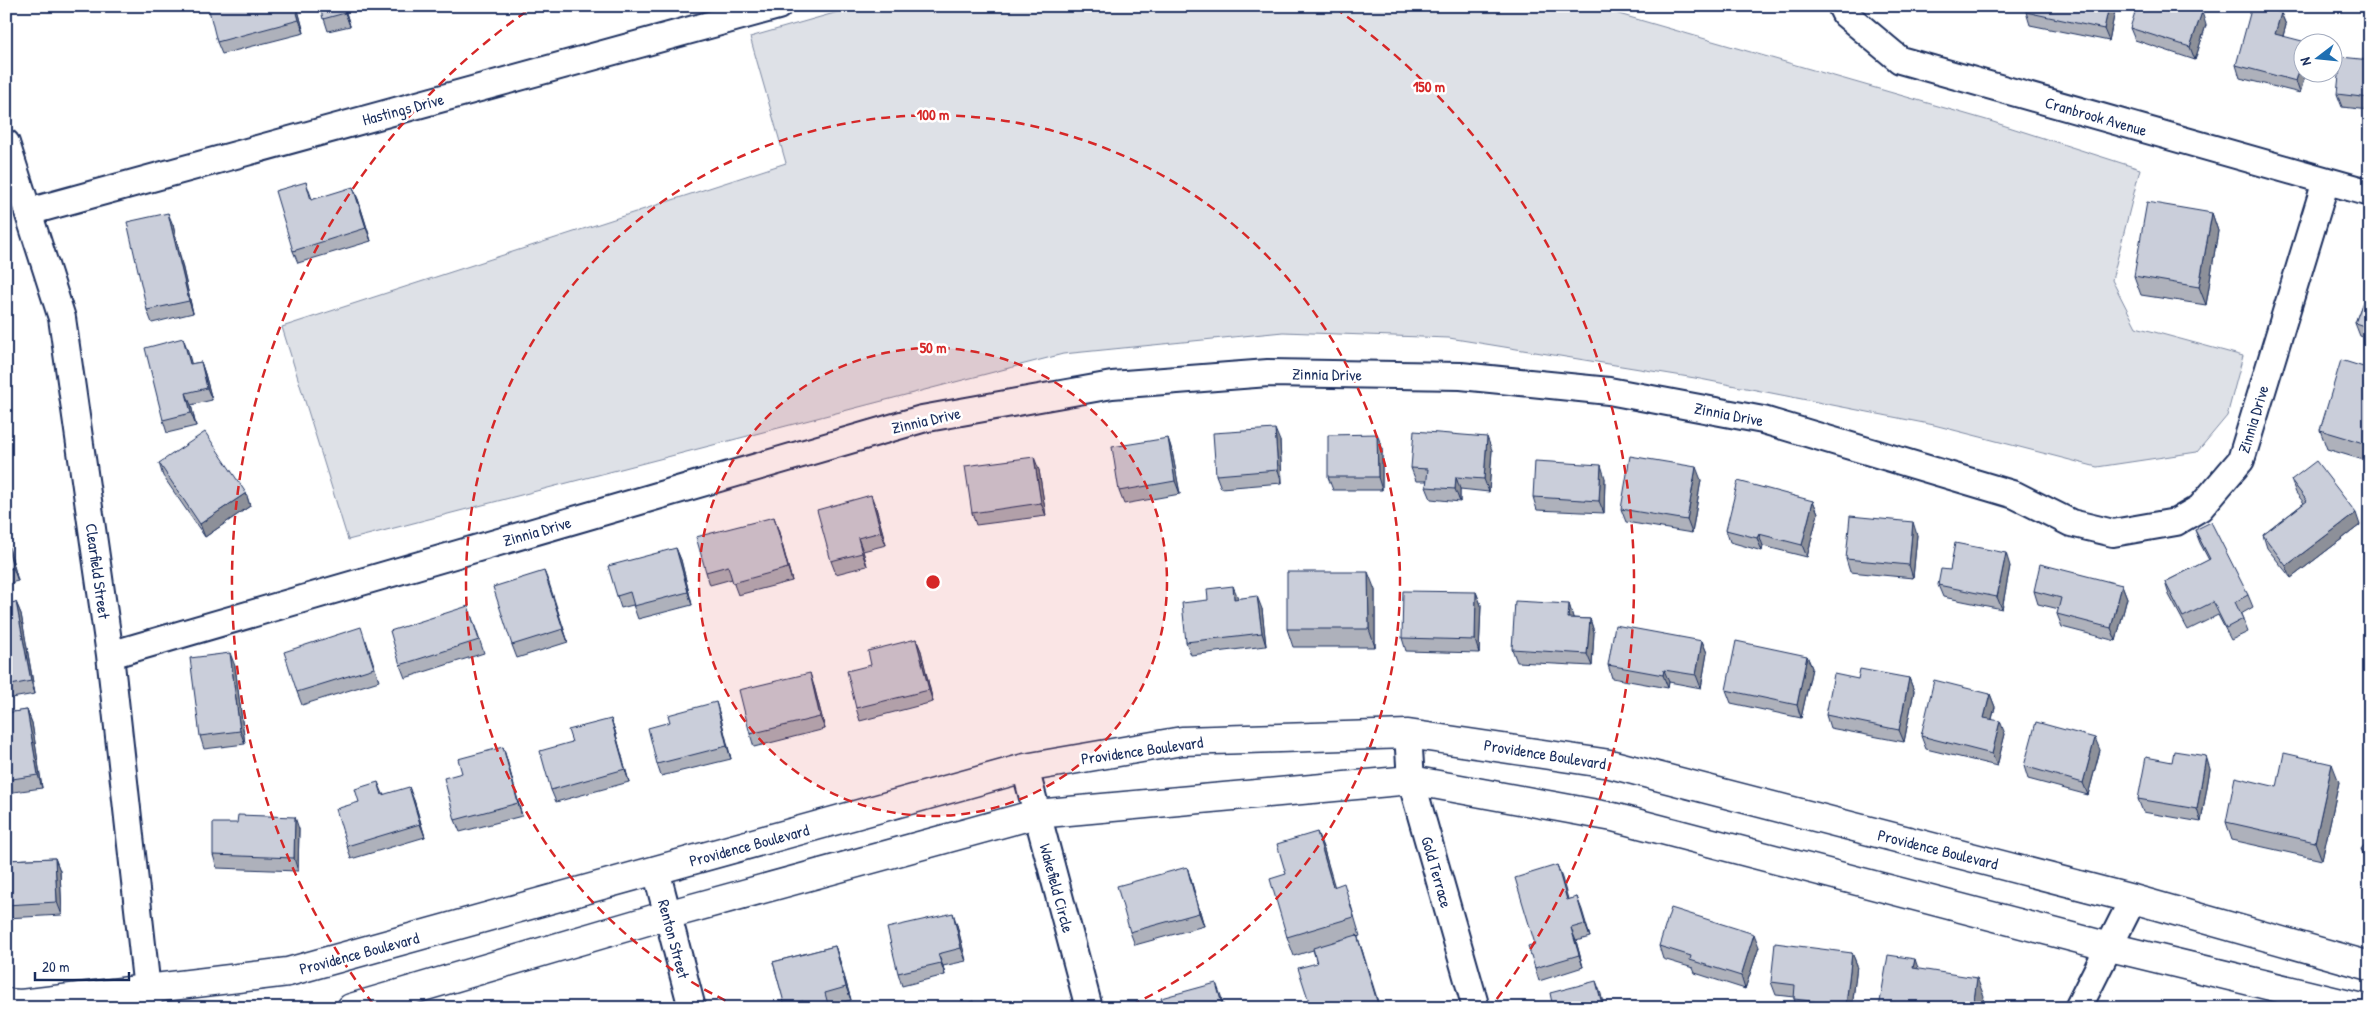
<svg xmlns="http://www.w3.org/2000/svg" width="2376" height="1014" font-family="'Patrick Hand',sans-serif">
	<rect width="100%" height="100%" fill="#fff"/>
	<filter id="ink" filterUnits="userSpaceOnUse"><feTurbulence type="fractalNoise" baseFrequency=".02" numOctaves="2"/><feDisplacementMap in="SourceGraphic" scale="10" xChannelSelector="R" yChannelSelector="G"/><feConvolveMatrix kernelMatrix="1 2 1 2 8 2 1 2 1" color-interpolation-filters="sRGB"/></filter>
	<g filter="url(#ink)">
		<path fill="#dee1e7" stroke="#7c88a2" d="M859 6H1591L1990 121 2140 169 2112 280 2136 327 2243 356 2227 416 2197 452 2097 467 1934 425 1695 378 1449 338 1283 332 1063 354 348 540 282 327 786 163 750 37Z"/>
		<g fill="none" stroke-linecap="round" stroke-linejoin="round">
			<g stroke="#1b2f5e" stroke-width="30">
				<path id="street" d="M1841 6 1845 14 1900 60 2370 193
					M6 143 62 318 110 655 149 1008
					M28 212 778 6
					M110 655 922 419 1112 385 1268 373 1461 376 1609 391 1763 420 2015 495 2071 523 2113 533 2176 522 2200 508 2241 460 2326 181
					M1408 734 1411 780 1476 1008
					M1025 768 1089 1008
					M656 870 692 1008
					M2078 1008 2133 899"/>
			</g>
			<g stroke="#1b2f5e" stroke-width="31">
				<path id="secondary" d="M6 1003 21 1004 288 972 1025 768 1182 741 1408 734 1610 764 2133 899 2370 966
					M351 1008 667 915 1036 814 1411 780 1613 817 2110 947 2362 1008"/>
			</g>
			<use href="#street" stroke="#fff" stroke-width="26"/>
			<use href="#secondary" stroke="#fff" stroke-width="28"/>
		</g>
		<path fill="#aeb1bb" stroke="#1b2f5e" d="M297 6 304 33 222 54 217 42Z
			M320 6H355L345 9 350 26 328 31Z
			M2027 6H2116L2109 41 2030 25 2026 12Z
			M2281 13 2286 25 2283 36 2304 72H2306L2300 93 2240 78 2236 65Z
			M2206 25 2195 60 2135 40 2130 28Z
			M2370 60V110L2342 107 2337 94Z
			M306 182 312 199H358L371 241 298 263 293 251Z
			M2212 213 2218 231 2206 305 2141 295 2134 276Z
			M173 225 193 313 152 323 147 310Z
			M2370 283V339L2360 336 2355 323Z
			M183 338 191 364 201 362 205 374 212 400 191 405 196 426 167 433 163 420Z
			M2370 369V462L2327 449 2320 430Z
			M1168 438 1172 451 1180 494 1124 504 1119 491Z
			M1280 441 1282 483 1221 488 1216 475Z
			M1382 447V490H1333L1328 477Z
			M1492 450 1489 492 1460 489V502L1431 499 1426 487 1427 481H1416L1411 468Z
			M159 463 246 493 250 506 205 537 163 476Z
			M1039 470 1046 516 976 525 972 513Z
			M1605 478 1604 513 1537 510 1533 497Z
			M1701 480 1692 533 1626 522 1621 509Z
			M2291 480 2360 525 2291 578 2267 548 2263 535 2304 503 2296 493Z
			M1813 501 1818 513 1807 557 1763 546 1762 551 1730 542 1726 530Z
			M876 508 886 545 863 551 867 566 836 574 831 561Z
			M778 529 792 581 738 595 732 579 710 585 706 572Z
			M2195 530 2248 595 2253 607 2241 614 2248 632 2231 640 2218 615 2188 630 2169 595 2165 582 2209 560 2200 543Z
			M1917 535 1913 578 1850 572 1846 559Z
			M6 536 18 581 6 584Z
			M676 548 681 560 692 605 638 619 633 605 621 608 617 596Z
			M2010 566 2002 609 1943 597 1938 585 1950 570Z
			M544 571 568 642 517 658 512 645Z
			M2122 585 2127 598 2116 641 2062 627 2057 614 2059 609 2038 604 2034 591Z
			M1375 590V647H1293L1287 629Z
			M1476 592 1481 605 1479 653 1406 651 1402 638Z
			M1238 599 1262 609 1266 646 1191 655 1186 642Z
			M16 602 21 614 35 694 6 699V604Z
			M1569 604 1573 618 1590 619 1594 632 1592 666 1517 662 1512 649Z
			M468 606 484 653 405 678 400 665Z
			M916 639 921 651 933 702 860 721 856 708 871 665Z
			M366 640 379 681 302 705 297 692Z
			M1702 641 1707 653 1701 688 1669 682 1668 688 1612 678 1608 665Z
			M1807 656 1812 668 1801 718 1731 703 1726 690Z
			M235 666 245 744 204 749 200 736Z
			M1909 678 1914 691 1904 742 1830 728 1826 715 1858 679Z
			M814 686 825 729 754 747 750 734Z
			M1990 694 1995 707 1992 719 2005 734 1997 766 1926 749 1921 736Z
			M27 710 32 723 42 788 6 793V713Z
			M720 715 731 759 661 776 657 764Z
			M611 719 615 731 629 782 556 802 551 790 572 742Z
			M503 747 507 760 522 816 460 832 455 820 462 773Z
			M2100 750 2088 795 2028 779 2024 766Z
			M2210 769 2201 822 2143 812 2138 799Z
			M378 782 383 794 414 800 425 837 351 859 347 846 359 802Z
			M2339 782 2322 860 2232 840 2226 822 2277 787Z
			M299 829 298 871 217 868 213 855Z
			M1317 832 1324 850 1334 887 1350 902 1360 936 1357 937 1363 953 1317 963 1313 950 1294 956 1287 937 1286 874Z
			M2370 839V865L2366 861 2361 849Z
			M55 858 60 871 62 915 6 918V860Z
			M1557 865 1568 900 1577 897 1590 937 1576 941 1583 967 1539 981 1535 968V944Z
			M1187 867 1191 880 1204 926 1135 945 1130 932Z
			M957 925 966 961 943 966 945 975 902 986 898 973Z
			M835 946 839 958 851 1000 829 1006 830 1008H786L773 962Z
			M1659 946 1759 947 1745 989 1695 973 1693 968 1663 959Z
			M1852 953 1857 965 1852 1008H1797L1794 999V997L1776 995 1771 982Z"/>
		<path fill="#8d9099" stroke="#1b2f5e" d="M295 6H297L304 33 299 20Z
			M343 6H344L350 26 345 13Z
			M2109 6H2116L2109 41 2104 29Z
			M2202 12 2206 25 2195 60 2190 47Z
			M2281 13 2286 25 2280 47 2275 34Z
			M2304 53V72H2306L2300 93 2296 81Z
			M353 187 358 199 371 241 366 228Z
			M168 213 173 225 193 313 189 301Z
			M2212 213 2218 231 2206 305 2199 287Z
			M183 338 188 351 195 377 190 364Z
			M201 362 205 374 212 400 207 388Z
			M186 393 191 405 196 426 191 413Z
			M1275 429 1280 441 1282 483 1278 470Z
			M1377 434 1382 447V490L1378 477Z
			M1487 437 1492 450 1489 492 1484 479Z
			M1168 438 1172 451 1180 494 1175 481Z
			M1034 457 1039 470 1046 516 1041 503Z
			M1601 465 1605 478 1604 513 1599 501Z
			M1696 467 1701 480 1692 533 1687 520Z
			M1456 477 1460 489V502L1455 489Z
			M246 493 250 506 205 537 200 524Z
			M871 495 876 508 886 545 881 532Z
			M1813 501 1818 513 1807 557 1802 545Z
			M2356 513 2360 525 2291 578 2286 566Z
			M774 517 778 529 792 581 788 568Z
			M1913 522 1917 535 1913 578 1909 565Z
			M1759 534 1763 546 1762 551 1757 538Z
			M6 536 18 581 13 568 6 541Z
			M858 538 863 551 867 566 862 553Z
			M676 548 681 560 692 605 688 592Z
			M2006 553 2010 566 2002 609 1997 597Z
			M544 571 549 583 568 642 563 629Z
			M1368 572 1375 590V647L1369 629Z
			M2122 585 2127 598 2116 641 2111 628Z
			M1233 586 1238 598 1239 612 1234 599Z
			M1476 592 1481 605 1479 653 1475 640Z
			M1257 596 1262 609 1266 646 1262 633Z
			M16 602 21 614 35 694 31 681Z
			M1569 604 1573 617 1572 630 1568 618Z
			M1590 619 1594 632 1592 666 1587 654Z
			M916 639 921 651 933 702 929 690Z
			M1702 641 1707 653 1701 688 1696 675Z
			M230 653 235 666 245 744 240 731Z
			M1807 656 1812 668 1801 718 1797 705Z
			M1664 670 1669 682 1668 688 1663 675Z
			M810 673 814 686 825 729 820 717Z
			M1909 678 1914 691 1904 742 1899 730Z
			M1990 694 1995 707 1989 730 1984 718Z
			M716 702 720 715 731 759 727 746Z
			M27 710 32 723 42 788 38 775Z
			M611 719 615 731 629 782 625 769Z
			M2000 721 2005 734 1997 766 1992 754Z
			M2095 738 2100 750 2088 795 2083 783Z
			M503 747 507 760 522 816 518 803Z
			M2206 756 2210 769 2201 822 2197 809Z
			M2332 764 2339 782 2322 860 2315 842Z
			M409 787 414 800 425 837 420 824Z
			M295 817 299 829 298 871 294 858Z
			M1317 832 1324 850 1340 905 1333 887Z
			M55 858 60 871 62 915 57 902Z
			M1557 865 1562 878 1572 913 1567 900Z
			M1187 867 1191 880 1204 926 1199 913Z
			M1577 897 1582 910 1590 937 1585 924Z
			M953 913 957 925 966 961 961 948Z
			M1571 928 1576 941 1583 967 1579 955Z
			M1754 934 1759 947 1745 989 1741 976Z
			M1357 935 1363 953 1380 1008H1379Z
			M835 946 839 958 851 1000 846 987Z
			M1852 953 1857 965 1852 1008H1847L1846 1005Z
			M938 954 943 966 945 975Z
			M1915 959 1921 977 1913 968Z
			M1977 978 1984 996 1982 1008H1973Z
			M1596 981 1601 994 1604 1008H1603Z
			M1216 983 1221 996 1224 1008H1223Z"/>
		<path fill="#caceda" stroke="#1b2f5e" d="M208 6H295L299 20 217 42Z
			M320 6H343L345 13 323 19Z
			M2027 6H2109L2104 29 2026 12Z
			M2137 6H2184L2202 12 2190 47 2130 28Z
			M2252 6H2257L2281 13 2275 34 2306 42H2304V53L2296 81 2236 65Z
			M2341 57 2370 60V98L2337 94Z
			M306 182 311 200 353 187 366 228 293 251 275 191Z
			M2147 202 2212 213 2199 287 2134 276Z
			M168 213 189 301 147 310 127 222Z
			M2370 283V328L2355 323Z
			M183 338 190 364 201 362 207 388 186 393 191 413 163 420 145 348Z
			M2341 360 2370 369V445L2320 430Z
			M1275 429 1278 470 1216 475 1213 433Z
			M1414 431 1487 437 1484 479 1456 477 1455 489 1426 487 1428 469 1411 468Z
			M205 432 246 493 200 524 159 463Z
			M1377 434 1378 477H1328V435Z
			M1168 438 1175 481 1119 491 1112 447Z
			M1630 456 1696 467 1687 520 1621 509Z
			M1034 457 1041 503 972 513 965 466Z
			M1535 461 1601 465 1599 501 1533 497Z
			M2316 461 2356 513 2286 566 2263 535 2307 501 2291 480Z
			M1738 481 1813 501 1802 545 1759 534 1757 538 1726 530Z
			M871 495 881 532 858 538 862 553 831 561 817 510Z
			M1850 516 1913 522 1909 565 1846 559Z
			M774 517 788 568 733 583 728 566 706 572 696 537Z
			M2211 522 2248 595 2235 602 2243 619 2226 628 2213 602 2183 617 2165 582 2210 559 2195 530Z
			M6 541 13 568 6 570Z
			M1955 543 2006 553 1997 597 1938 585 1941 569 1950 570Z
			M676 548 688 592 634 606 630 592 617 596 608 566Z
			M2040 564 2122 585 2111 628 2057 614 2061 598 2034 591Z
			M544 571 563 629 512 645 493 587Z
			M1287 572H1368L1369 629H1287Z
			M1233 586 1234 599 1257 596 1262 633 1186 642 1182 603 1208 600 1207 589Z
			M1403 591 1476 592 1475 640 1402 638Z
			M1515 601 1569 604 1568 618 1590 619 1587 654 1512 649Z
			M16 602 31 681 6 686V604Z
			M468 606 479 640 400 665 390 631Z
			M1615 625 1702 641 1696 675 1664 670 1663 675 1608 665Z
			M361 627 374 668 297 692 284 652Z
			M916 639 929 690 856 708 847 671 871 665 868 651Z
			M1736 641 1807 656 1797 705 1726 690Z
			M230 653 240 731 200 736 190 658Z
			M1860 669 1909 678 1899 730 1826 715 1834 674 1858 679Z
			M810 673 820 717 750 734 739 690Z
			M1934 680 1990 694 1984 718 2000 721 1992 754 1921 736Z
			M716 702 727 746 657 764 648 728 670 722 668 715Z
			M27 710 38 775 6 780V713Z
			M611 719 625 769 551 790 540 751 572 742 568 730Z
			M2036 722 2095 738 2083 783 2024 766Z
			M503 747 518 803 455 820 444 778 462 773 458 759Z
			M2174 751 2206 756 2197 809 2138 799 2146 757 2172 762Z
			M2284 753 2332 764 2315 842 2226 822 2235 777 2277 787Z
			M378 782 382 795 409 787 420 824 347 846 336 809 359 802 355 789Z
			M238 815 295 817 294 858 213 855V823H237Z
			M1317 832 1333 887 1344 883 1354 917 1287 937 1270 879 1286 874 1277 844Z
			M2370 839V856L2361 849Z
			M55 858 57 902 6 905V860Z
			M1557 865 1567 900 1577 897 1585 924 1571 928 1579 955 1535 968 1528 946 1535 944 1515 878Z
			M1187 867 1199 913 1130 932 1117 886Z
			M1671 908 1754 934 1741 976 1690 960 1691 956 1659 946Z
			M953 913 961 948 938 954 941 963 898 973 887 928Z
			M1357 935 1379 1008H1311L1298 968 1317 963 1313 948Z
			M1775 943 1852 953 1846 1005 1794 999 1795 985 1771 982Z
			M835 946 846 987 825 993 829 1008H805L803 1001 785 1006 773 962Z
			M1888 955 1915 959 1913 968 1977 978 1973 1008H1879Z
			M1596 981 1603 1008H1553L1550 993Z
			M1216 983 1223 1008H1164L1161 998Z
			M973 1001 975 1008H953Z
			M615 1004 616 1008H590Z"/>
	</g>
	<circle cx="933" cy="582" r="234" fill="#d62828" fill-opacity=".12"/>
	<g fill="none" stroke="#d62828" stroke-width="2.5" stroke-dasharray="9 6">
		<circle cx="933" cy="582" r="234"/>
		<path d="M739 1007A467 467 0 1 1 1127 1007"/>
		<path d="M373 1004A701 701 0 0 1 531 8M1335 8A701 701 0 0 1 1493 1004"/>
	</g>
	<g text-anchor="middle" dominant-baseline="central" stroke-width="5" stroke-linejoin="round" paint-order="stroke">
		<g font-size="16" fill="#1b2f5e" stroke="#fff">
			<text transform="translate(403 109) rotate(-15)">Hastings Drive</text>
			<text transform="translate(2096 116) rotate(16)">Cranbrook Avenue</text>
			<text transform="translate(1327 374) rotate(1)">Zinnia Drive</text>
			<text transform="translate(1729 414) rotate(11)">Zinnia Drive</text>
			<text transform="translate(2253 419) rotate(-73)">Zinnia Drive</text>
			<text transform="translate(926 420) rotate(-13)">Zinnia Drive</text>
			<text transform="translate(537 531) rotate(-16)">Zinnia Drive</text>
			<text transform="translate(98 571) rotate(82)">Clearfield Street</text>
			<text transform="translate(1142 750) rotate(-8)">Providence Boulevard</text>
			<text transform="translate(1545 754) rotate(9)">Providence Boulevard</text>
			<text transform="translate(749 845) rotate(-15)">Providence Boulevard</text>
			<text transform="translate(1938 849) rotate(14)">Providence Boulevard</text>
			<text transform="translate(1437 872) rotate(74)">Gold Terrace</text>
			<text transform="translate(1057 888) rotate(75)">Wakefield Circle</text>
			<text transform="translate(674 939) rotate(75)">Renton Street</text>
			<text transform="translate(359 953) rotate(-15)">Providence Boulevard</text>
		</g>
	</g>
	<circle cx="933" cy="582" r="8" fill="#d62828" stroke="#fff" stroke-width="2.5"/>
	<g font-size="15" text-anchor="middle" font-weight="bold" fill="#d62828" stroke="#fff" stroke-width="5" stroke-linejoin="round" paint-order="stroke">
		<text x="1429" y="92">150 m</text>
		<text x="933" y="120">100 m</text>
		<text x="933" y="353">50 m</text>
	</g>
	<rect width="2376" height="1014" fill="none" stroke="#fff" stroke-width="25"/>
	<rect x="12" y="12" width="2351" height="989" fill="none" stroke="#1b2f5e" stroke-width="2" filter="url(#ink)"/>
	<g transform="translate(2318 58) rotate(254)"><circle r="24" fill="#ffffff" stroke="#a4acbf"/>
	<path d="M0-4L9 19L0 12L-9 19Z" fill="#1f6fb2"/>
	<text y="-8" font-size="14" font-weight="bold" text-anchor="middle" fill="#1b2f5e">N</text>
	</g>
	<path d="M35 972v8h94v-8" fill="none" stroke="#1b2f5e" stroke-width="2.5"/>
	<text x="42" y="972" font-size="15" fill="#1b2f5e" stroke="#ffffff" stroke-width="4" paint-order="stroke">20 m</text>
</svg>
